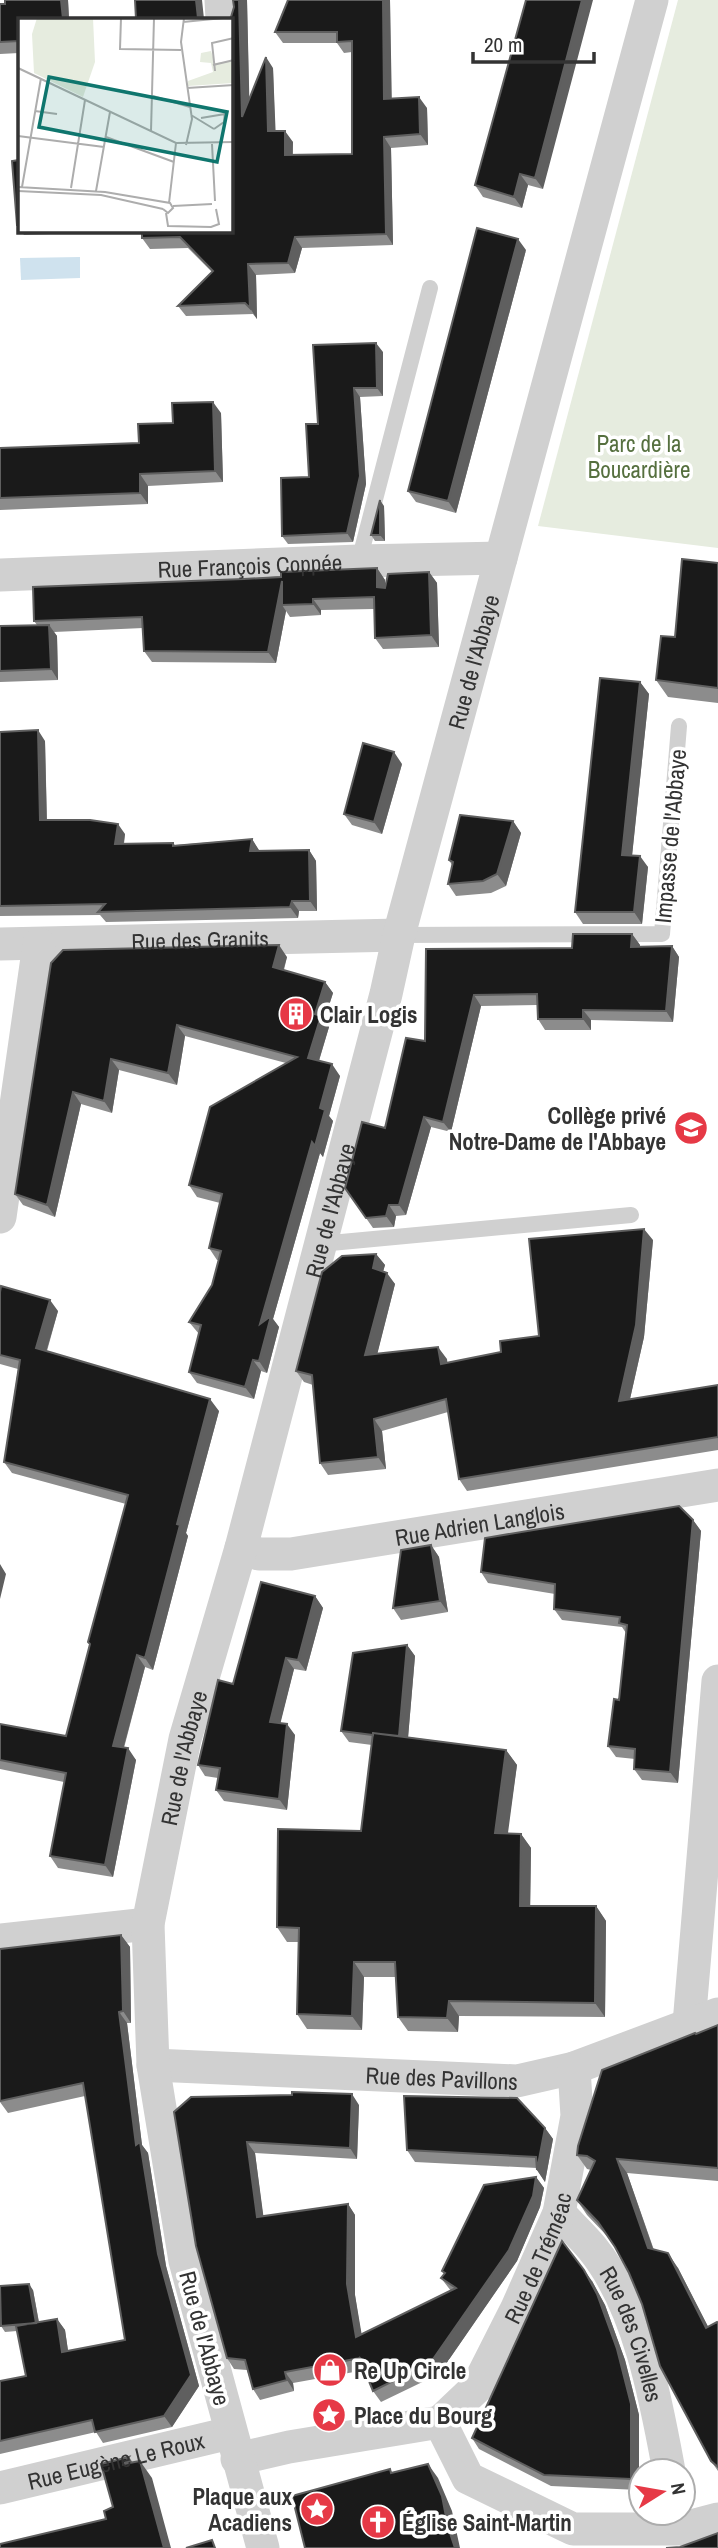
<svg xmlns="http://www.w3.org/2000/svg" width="718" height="2548" font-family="'Archivo Narrow',sans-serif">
	<rect width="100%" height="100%" fill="#fff"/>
	<path fill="#e6ecdf" d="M678 0H718V548L538 526Z"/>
	<path fill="#cfe2ee" d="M80 257V278L21 280 20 258Z"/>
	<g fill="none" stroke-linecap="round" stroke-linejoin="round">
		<path stroke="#d0d0d0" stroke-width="16" d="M359 561 430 288
			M399 935 662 934 679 726
			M320 1244 631 1215"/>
		<g stroke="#d0d0d0" stroke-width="33">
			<path d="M221 0 222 19"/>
			<path id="s1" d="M0 575 359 561 501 558"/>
			<path id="s2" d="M0 944 399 935"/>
			<path d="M0 1217 39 944"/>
			<path id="s3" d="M241 1548 259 1554H291L718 1485"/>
			<path d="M0 1940 148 1924"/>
			<path d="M689 2024 718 1681"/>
			<path id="s4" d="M153 2065 517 2081 574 2068 718 2014"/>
			<path id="s5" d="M559 2213C570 2225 582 2236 592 2248 639 2305 656 2400 669 2471"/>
			<path id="s6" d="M440 2422 477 2387 517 2308 559 2213 577 2116 574 2068"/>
			<path d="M440 2422 468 2478 573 2529H680L718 2519"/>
			<path d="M237 2459 289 2447 440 2422"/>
			<path id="s7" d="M0 2488 230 2433"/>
			<path id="s8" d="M263 2548 185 2261 153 2065 148 1924 185 1739 241 1548 386 994 399 935 652 0"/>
		</g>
	</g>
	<path fill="#8c8c8c" d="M68 0 69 19H19V53L0 54V4Z
		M233 0H247L249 99 273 68 275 131 293 142V155L352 154V52L344 53 337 43H283L275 32 390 0 391 98 427 108 428 145 391 148 393 245 302 248 295 273 256 275 257 319 253 314 186 316 178 306 212 272 188 248 150 249 142 238 231 17 234 7Z
		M526 0 543 189 528 185 522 208 483 197 475 185Z
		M21 231H77V233L24 235Z
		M526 250 456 513 416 502 408 491Z
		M383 352V396L360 397 366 484 353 542 288 544 282 536 309 477 318 424Z
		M221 413 223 482 148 486V504L0 510V448L139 443 173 423Z
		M384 506 385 541H375L371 535Z
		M718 563V703L668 697 656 680 675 637Z
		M377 568 385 580V587L429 572 437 583 439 647 383 649 375 638 374 609 321 610V615L290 617 286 611 276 663 152 662 144 651 143 628 54 632 57 636 58 680 0 682V626L37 625 34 621 244 579Z
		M640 682 649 694 632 855 648 867 642 924H583L575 912Z
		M0 732 45 741 47 820 125 834 124 844 173 843 175 845 252 839 259 851 309 850 316 861 317 911H299L298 918 106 922 100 915 0 916Z
		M402 764 382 834 352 825 344 814Z
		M513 821 521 833 506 886 491 893 456 896 448 884 452 865 449 860Z
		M632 934 640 945V947L672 946 679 957 673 1022 591 1020V1030H545L538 1019 537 1005 481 1006 451 1132 431 1127 406 1215 396 1216 394 1227 373 1228 345 1188 385 1128 425 1041 426 949 572 948Z
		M287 957 284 970 325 982 333 993 324 1021 329 1027 319 1061 340 1076 329 1116 333 1121 323 1157 320 1153 273 1319 279 1327 267 1373 261 1371 254 1399 197 1383 189 1372 199 1334 189 1322 212 1285 219 1260H217L209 1248 220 1203 197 1197 189 1185 286 1063 185 1036 177 1085 119 1070 112 1113 81 1104 55 1217 23 1205 15 1194 51 963Z
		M653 1240 644 1337 630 1399 718 1385V1450L467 1491 459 1479 448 1412 382 1431 386 1469 328 1475 320 1463 313 1385 304 1382 296 1371 376 1254 385 1265 383 1271 395 1284 377 1354 447 1359V1363L501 1352 539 1336Z
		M0 1292 58 1311 47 1351 219 1411 186 1533 188 1536 153 1670 145 1667 124 1748 136 1760 113 1877 58 1868 50 1856 64 1782 0 1769V1724L66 1736 90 1645 88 1642 126 1504 12 1473 4 1462 18 1369 0 1364Z
		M693 1520 701 1531 678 1783 642 1780 634 1769 635 1759 616 1757 608 1746 619 1700 626 1633 622 1627 562 1620 554 1609 555 1594 488 1583 481 1572Z
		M431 1545 439 1557 448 1612 401 1620 393 1608Z
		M315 1596 323 1608 306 1671 294 1669 280 1723 295 1735 287 1810 224 1801 216 1790 218 1778 205 1776 198 1765 233 1684Z
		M407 1645 415 1656 408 1737 506 1750 517 1765 507 1834H521L531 1848 530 1906H596L606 1921 605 2017 459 2016 458 2032 408 2031 398 2017 396 1977H364L362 2030 307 2029 297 2014 299 1942H287L277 1927 361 1831 372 1745 349 1742 341 1731Z
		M121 1935 130 1947 131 2023H127L142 2145 148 2153 166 2266 199 2386 172 2427 103 2443 96 2432 0 2454V2381L26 2376 17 2331 5 2332 1 2326 33 2290 39 2322 57 2319 65 2330 68 2351 125 2340 85 2096 8 2113 0 2102V1949Z
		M718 2025V2181L627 2173 654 2250 678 2268 708 2327 718 2323V2471L711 2461 629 2273 615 2247 608 2237 587 2215 577 2200 591 2170 587 2169 577 2155 696 2034Z
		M359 2105 357 2159 255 2153 263 2216 348 2204 355 2215V2295L361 2334 451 2291 441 2278 444 2274 442 2271 536 2177 544 2188 540 2207 517 2261 439 2374 381 2402 373 2391 365 2370 293 2383 294 2391 260 2400 253 2389 247 2370 234 2369 227 2358 174 2112Z
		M545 2128 553 2139 545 2182 537 2170V2168L415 2162 407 2150Z
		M592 2281 605 2305 625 2360 639 2415V2490L551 2486 479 2449 472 2438Z"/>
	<path fill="#5f5f5f" d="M61 0H68L69 19H63Z
		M196 0H202L204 19H199L198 18Z
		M239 0H247L250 127 242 117Z
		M383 0H390L392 109 384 99Z
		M582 0H593L543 189 535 178Z
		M266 57 273 68 276 141 268 131Z
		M419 97 427 108 428 145 420 134Z
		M285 131 293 142 292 166 285 155Z
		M384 137 391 148 393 245 386 234Z
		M520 174 528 185 522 208 514 197Z
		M295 237 302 248 295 273 288 263Z
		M518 239 526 250 456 513 448 501Z
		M248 264 256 275 257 319 250 308Z
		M376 343 383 352V396L377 388Z
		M354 388 360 397 366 484 353 542 347 533Z
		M213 402 221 413 223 482 215 471Z
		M140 474 148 486V504L140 493Z
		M380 500 384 506 385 541 380 535Z
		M377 568 385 580V599L377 587Z
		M429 572 437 583 439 647 431 635Z
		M282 581V605L286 611 276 663 268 652Z
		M313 599 321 610V615L313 604Z
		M49 625 57 636 58 680 51 669Z
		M640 682 649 694 631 866 622 855Z
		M38 730 45 741 47 831 40 820Z
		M394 752 402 764 382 834 374 822Z
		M513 821 521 833 506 886 497 874Z
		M118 824 125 834 122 855 115 844Z
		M252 839 259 850 257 862 250 851Z
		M309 850 316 861 317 911 310 901Z
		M640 856 648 867 642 924 634 912Z
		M292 901 299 911 298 918 290 907Z
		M632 934 640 945 639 958 631 947Z
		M279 945 287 957 281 978 273 967Z
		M672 946 679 957 673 1022 666 1011Z
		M325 982 333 993 324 1021 329 1027 316 1070 308 1058 315 1014Z
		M474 995 481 1006 451 1132 443 1122Z
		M583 1010 591 1020V1030L583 1019Z
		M177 1025 185 1036 177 1085 168 1073Z
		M111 1059 119 1070 112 1113 104 1101Z
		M332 1064 340 1076 329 1116 333 1121 323 1157 315 1146 320 1108Z
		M73 1092 81 1104 55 1217 47 1205Z
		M424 1117 431 1127 406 1215 399 1205Z
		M312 1142 320 1153 273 1319 279 1327 267 1373 259 1361 260 1324Z
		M389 1205 396 1216 394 1227 386 1216Z
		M644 1229 653 1240 644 1337 627 1412 619 1401Z
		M376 1254 385 1265 381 1279 373 1268Z
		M387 1273 395 1284 374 1367 365 1355Z
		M50 1300 58 1311 44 1359 36 1348Z
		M438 1347 447 1359 449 1376 441 1364Z
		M253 1360 261 1371 254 1399 245 1387Z
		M210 1399 219 1411 186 1533 188 1536 153 1670 145 1658 177 1524Z
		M374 1419 382 1431 386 1469 378 1457Z
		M693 1520 701 1531 678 1783 670 1772Z
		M431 1545 439 1557 448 1612 440 1601Z
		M0 1564 6 1574 0 1599Z
		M315 1596 323 1608 306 1671 298 1660Z
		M407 1645 415 1656 407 1750 399 1739Z
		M137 1655 145 1667 121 1757 113 1746Z
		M286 1658 294 1669 278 1733 270 1722Z
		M287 1724 295 1735 287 1810 279 1799Z
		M128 1748 136 1760 113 1877 105 1865Z
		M506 1750 517 1765 506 1848 495 1833Z
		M521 1834 531 1848 530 1920 520 1906Z
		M596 1906 606 1921 605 2017 595 2003Z
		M121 1935 130 1947 131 2023 123 2011Z
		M354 1962 364 1977 362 2030 352 2016Z
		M449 2001 459 2016 458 2032 447 2018Z
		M119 2012 127 2023 142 2145 148 2153 166 2266 199 2386 172 2427 164 2416 158 2254 136 2145Z
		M352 2094 359 2105 357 2159 350 2148Z
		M545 2128 553 2139 545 2182 537 2170Z
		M247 2142 255 2153 265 2228 257 2217Z
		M617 2159 627 2173 658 2263 648 2248Z
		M536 2177 544 2188 540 2207 517 2261 439 2374 431 2362Z
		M348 2204 355 2215V2295L364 2348 356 2337 347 2284Z
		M668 2253 678 2268 716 2342 706 2328Z
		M584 2270 592 2281 605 2305 625 2360 639 2415V2490L631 2479Z
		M29 2284 33 2290 40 2329 36 2323Z
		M57 2319 65 2330 70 2364 62 2352Z
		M285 2372 293 2383 294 2391 287 2380Z
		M129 2457 140 2474 124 2464Z
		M140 2461 152 2478 171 2548H164Z
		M428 2464 438 2478 452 2511 460 2548H455Z"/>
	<path fill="#1a1a1a" stroke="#5f5f5f" stroke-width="2" d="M5 0H61L63 19H19V41L0 42V4H5Z
		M135 0H196L198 18 199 19H136Z
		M233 0H239L242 117 266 57 268 131H285V155L352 154V41L337 42V32H275L288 0H383L384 99 419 97 420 134 384 137 386 234 295 237 288 263 248 264 250 308 245 303 178 306 213 271 180 237 142 238V231H231V19H229L231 17 234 7Z
		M526 0H582L535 178 520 174 514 197 475 185Z
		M19 160V225H17L12 161Z
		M477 228 518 239 448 501 408 491Z
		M376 343 377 388H354L360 476 347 533 282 536 281 478 309 477 306 424H318L313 345Z
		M213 402 215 471 140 474V493L0 498V448L139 443 138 424 173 423 172 403Z
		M380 500V535H371Z
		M682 559 718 563V688L656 680 661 636 675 637Z
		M377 568V587L385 588 388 574 429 572 431 635 375 638 374 597 313 599V604L282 605V581L268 652 144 651 142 617 34 621 33 587 244 579 281 577V572Z
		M49 625 51 669 0 671V626Z
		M600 678 640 682 622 855 640 856 634 912H575Z
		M38 730 40 820H90L118 824 115 844 173 843V846L252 839 250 851 309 850 310 901H292L290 907 98 912 105 904 0 906V732Z
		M363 743 394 752 374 822 344 814Z
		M460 815 513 821 497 874 483 881 448 884 453 862 449 860Z
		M573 934H632L631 947 672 946 666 1011 583 1010V1019H538L537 994 474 995 443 1122 424 1117 399 1205H389L386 1216 366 1218 345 1188 362 1122 385 1128 406 1038 425 1041 426 949 572 948Z
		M279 945 273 967 325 982 315 1014 321 1016 308 1058 332 1064 320 1108 325 1110 315 1146 312 1142 260 1324 271 1316 259 1361 253 1360 245 1387 189 1372 201 1325 189 1322 212 1285 221 1251 209 1248 222 1194 189 1185 210 1107 297 1057 177 1025 168 1073 111 1059 104 1101 73 1092 47 1205 15 1194 51 963 63 950Z
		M644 1229 636 1325 619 1401 718 1385V1437L459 1479 446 1399 374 1419 378 1457 320 1463 312 1375 296 1371 322 1272 342 1256 376 1254 373 1268 387 1273 365 1355 438 1347 441 1364 501 1352 500 1341 539 1336 529 1239Z
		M1 1286 50 1300 36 1348 210 1399 177 1524 180 1525 145 1658 137 1655 113 1746 128 1748 105 1865 50 1856 66 1773 0 1760V1724L66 1736 90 1644 88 1642 128 1495 4 1462 20 1360 0 1355V1292Z
		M679 1506 693 1520 670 1772 634 1769 635 1749 608 1746 614 1699 619 1700 627 1625 619 1623 620 1617 554 1609 555 1584 481 1572 485 1538Z
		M431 1545 440 1601 393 1608 401 1550Z
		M261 1582 315 1596 298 1660 286 1658 270 1722 287 1724 279 1799 216 1790 220 1768 198 1765 218 1680 233 1684Z
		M407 1645 399 1736 373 1733V1735L341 1731 353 1653Z
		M373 1733 506 1750 495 1833 521 1834 520 1906H596L595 2003 449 2001 447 2018 398 2017 395 1962H354L352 2016 297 2014 299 1928 277 1927 278 1829 361 1831Z
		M121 1935 123 2011 119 2012 136 2145 140 2142 158 2254 191 2375 164 2416 95 2432 92 2420 0 2441V2381L26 2376 16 2326 57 2319 62 2352 125 2340 83 2083 0 2101V1949Z
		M718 2025V2168L617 2159 648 2248 668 2253 706 2328 717 2322 718 2323V2467L711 2461 660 2366 642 2304 629 2273 615 2247 598 2222 577 2200 595 2161 587 2156 577 2155 578 2146 602 2070 695 2033 696 2034Z
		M292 2092 352 2094 350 2148 247 2142 257 2217 348 2204 347 2284 356 2337 456 2288 441 2278 445 2273 442 2271 484 2185 536 2177 533 2196 509 2250 431 2362 373 2391 359 2357 360 2358 285 2372 287 2380 253 2389 245 2360 227 2358 196 2246 174 2112 191 2097 292 2095Z
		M404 2096 517 2098 545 2128 537 2170 536 2157 407 2150Z
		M562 2241 584 2270 597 2294 617 2349 631 2404V2479L544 2475 472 2438Z
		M29 2284 36 2323 1 2326 0 2286Z
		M129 2457 124 2464 140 2461 164 2548H0V2544L106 2519 104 2511 113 2507 101 2464Z
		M428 2464 442 2496 448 2527 455 2548H305L292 2496 390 2469 391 2473Z
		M718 2533V2548H666L680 2547Z
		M212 2540 215 2548H186Z"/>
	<defs>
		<g id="building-disc" transform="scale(1.75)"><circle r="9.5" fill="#e63946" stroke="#fff"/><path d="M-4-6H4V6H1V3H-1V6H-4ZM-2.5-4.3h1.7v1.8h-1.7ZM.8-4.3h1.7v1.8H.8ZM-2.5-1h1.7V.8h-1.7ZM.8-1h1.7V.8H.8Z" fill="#fff"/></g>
		<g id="school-disc" transform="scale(1.75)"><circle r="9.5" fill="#e63946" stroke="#fff"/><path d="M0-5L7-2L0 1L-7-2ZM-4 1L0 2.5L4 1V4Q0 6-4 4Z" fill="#fff"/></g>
		<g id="shop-disc" transform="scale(1.75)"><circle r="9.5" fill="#e63946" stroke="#fff"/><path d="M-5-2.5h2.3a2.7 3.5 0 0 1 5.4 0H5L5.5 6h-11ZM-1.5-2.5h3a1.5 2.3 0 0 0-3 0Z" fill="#fff"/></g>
		<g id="sight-disc" transform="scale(1.75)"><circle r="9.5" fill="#e63946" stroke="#fff"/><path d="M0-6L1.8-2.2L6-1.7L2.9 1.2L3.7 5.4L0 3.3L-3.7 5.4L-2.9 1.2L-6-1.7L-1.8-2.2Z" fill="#fff"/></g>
		<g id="church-disc" transform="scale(1.75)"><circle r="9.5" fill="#e63946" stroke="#fff"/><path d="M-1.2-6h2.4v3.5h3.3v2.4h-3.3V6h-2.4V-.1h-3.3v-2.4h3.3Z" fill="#fff"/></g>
	</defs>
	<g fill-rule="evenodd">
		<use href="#building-disc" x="296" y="1014"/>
		<use href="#school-disc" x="691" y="1128"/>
		<use href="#shop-disc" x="330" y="2370"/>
		<use href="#sight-disc" x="329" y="2415"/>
		<use href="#sight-disc" x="317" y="2509"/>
		<use href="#church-disc" x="378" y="2522"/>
	</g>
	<g text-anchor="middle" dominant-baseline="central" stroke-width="7" stroke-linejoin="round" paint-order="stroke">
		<g font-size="23" fill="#56703f" stroke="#fff">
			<text x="639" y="443">Parc de la<tspan x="639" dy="26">Boucardière</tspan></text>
		</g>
		<g font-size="23" fill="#333" stroke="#fff">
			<text stroke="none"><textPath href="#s1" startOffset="250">Rue François Coppée</textPath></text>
			<text stroke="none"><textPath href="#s8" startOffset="1941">Rue de l'Abbaye</textPath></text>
			<text transform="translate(670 836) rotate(-85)">Impasse de l'Abbaye</text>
			<text stroke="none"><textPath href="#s2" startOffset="200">Rue des Granits</textPath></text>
			<text stroke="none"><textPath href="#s8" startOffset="1374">Rue de l'Abbaye</textPath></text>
			<text stroke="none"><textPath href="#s3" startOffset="242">Rue Adrien Langlois</textPath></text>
			<text stroke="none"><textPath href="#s8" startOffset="807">Rue de l'Abbaye</textPath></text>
			<text stroke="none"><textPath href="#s4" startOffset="289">Rue des Pavillons</textPath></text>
			<text stroke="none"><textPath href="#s6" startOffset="194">Rue de Tréméac</textPath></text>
			<text stroke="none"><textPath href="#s5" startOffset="144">Rue des Civelles</textPath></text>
			<text transform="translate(205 2338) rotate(75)">Rue de l'Abbaye</text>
			<text stroke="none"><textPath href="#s7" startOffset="119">Rue Eugène Le Roux</textPath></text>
		</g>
		<g font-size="23" font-weight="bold" fill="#333" stroke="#fff" text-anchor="start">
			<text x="320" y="1014">Clair Logis</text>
			<text x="666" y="1115" text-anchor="end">Collège privé<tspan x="666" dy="26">Notre-Dame de l'Abbaye</tspan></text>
			<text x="354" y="2370">Re Up Circle</text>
			<text x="354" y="2415">Place du Bourg</text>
			<text x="292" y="2496" text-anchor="end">Plaque aux<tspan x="292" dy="26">Acadiens</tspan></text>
			<text x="402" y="2522">Église Saint-Martin</text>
		</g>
	</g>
	<g transform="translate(18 18)">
		<rect width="215" height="215" fill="#fff"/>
		<path d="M19 0H75L77 44 65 79 16 55 14 16ZM193 33 197 45 215 43V65L170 68V63L195 54 193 45 182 44 183 35Z" fill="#e6ecdf"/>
		<path fill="none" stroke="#adadad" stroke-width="2" d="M103 0 102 31 163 32M166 0 163 24 174 101 168 127M165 4 205 0M195 47 216 42M0 50 158 125 216 124M197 53 194 25 216 20M169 70 216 67M135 78 172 89M17 93 39 96M173 97 196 111M183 100 207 96M196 111 206 104 207 93M133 113 136 0M0 118 86 129M88 119 156 144M194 126 197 183M0 169 87 174 152 185 155 190 150 195 145 191M4 169 23 60M53 170 67 82M0 173 83 177 145 191M78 173 92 94M151 185 158 125M155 188 194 186M148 195 150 208 193 209 201 206 198 191"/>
		<path fill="#0f766e" fill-opacity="0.15" stroke="#0f766e" stroke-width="3.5" d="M31 59 209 94 199 144 21 109Z"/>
		<rect width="215" height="215" fill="none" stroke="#333" stroke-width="3.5"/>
	</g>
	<g transform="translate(662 2492) rotate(79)"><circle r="33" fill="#ffffff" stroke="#adadad" stroke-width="2"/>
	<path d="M0-5L12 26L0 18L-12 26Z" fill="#e63946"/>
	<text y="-10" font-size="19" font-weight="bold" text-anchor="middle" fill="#333333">N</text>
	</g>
	<path d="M473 52v10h121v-10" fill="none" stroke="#333333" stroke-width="3.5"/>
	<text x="484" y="52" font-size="21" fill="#333333" stroke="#ffffff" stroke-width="5" paint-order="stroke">20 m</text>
</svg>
